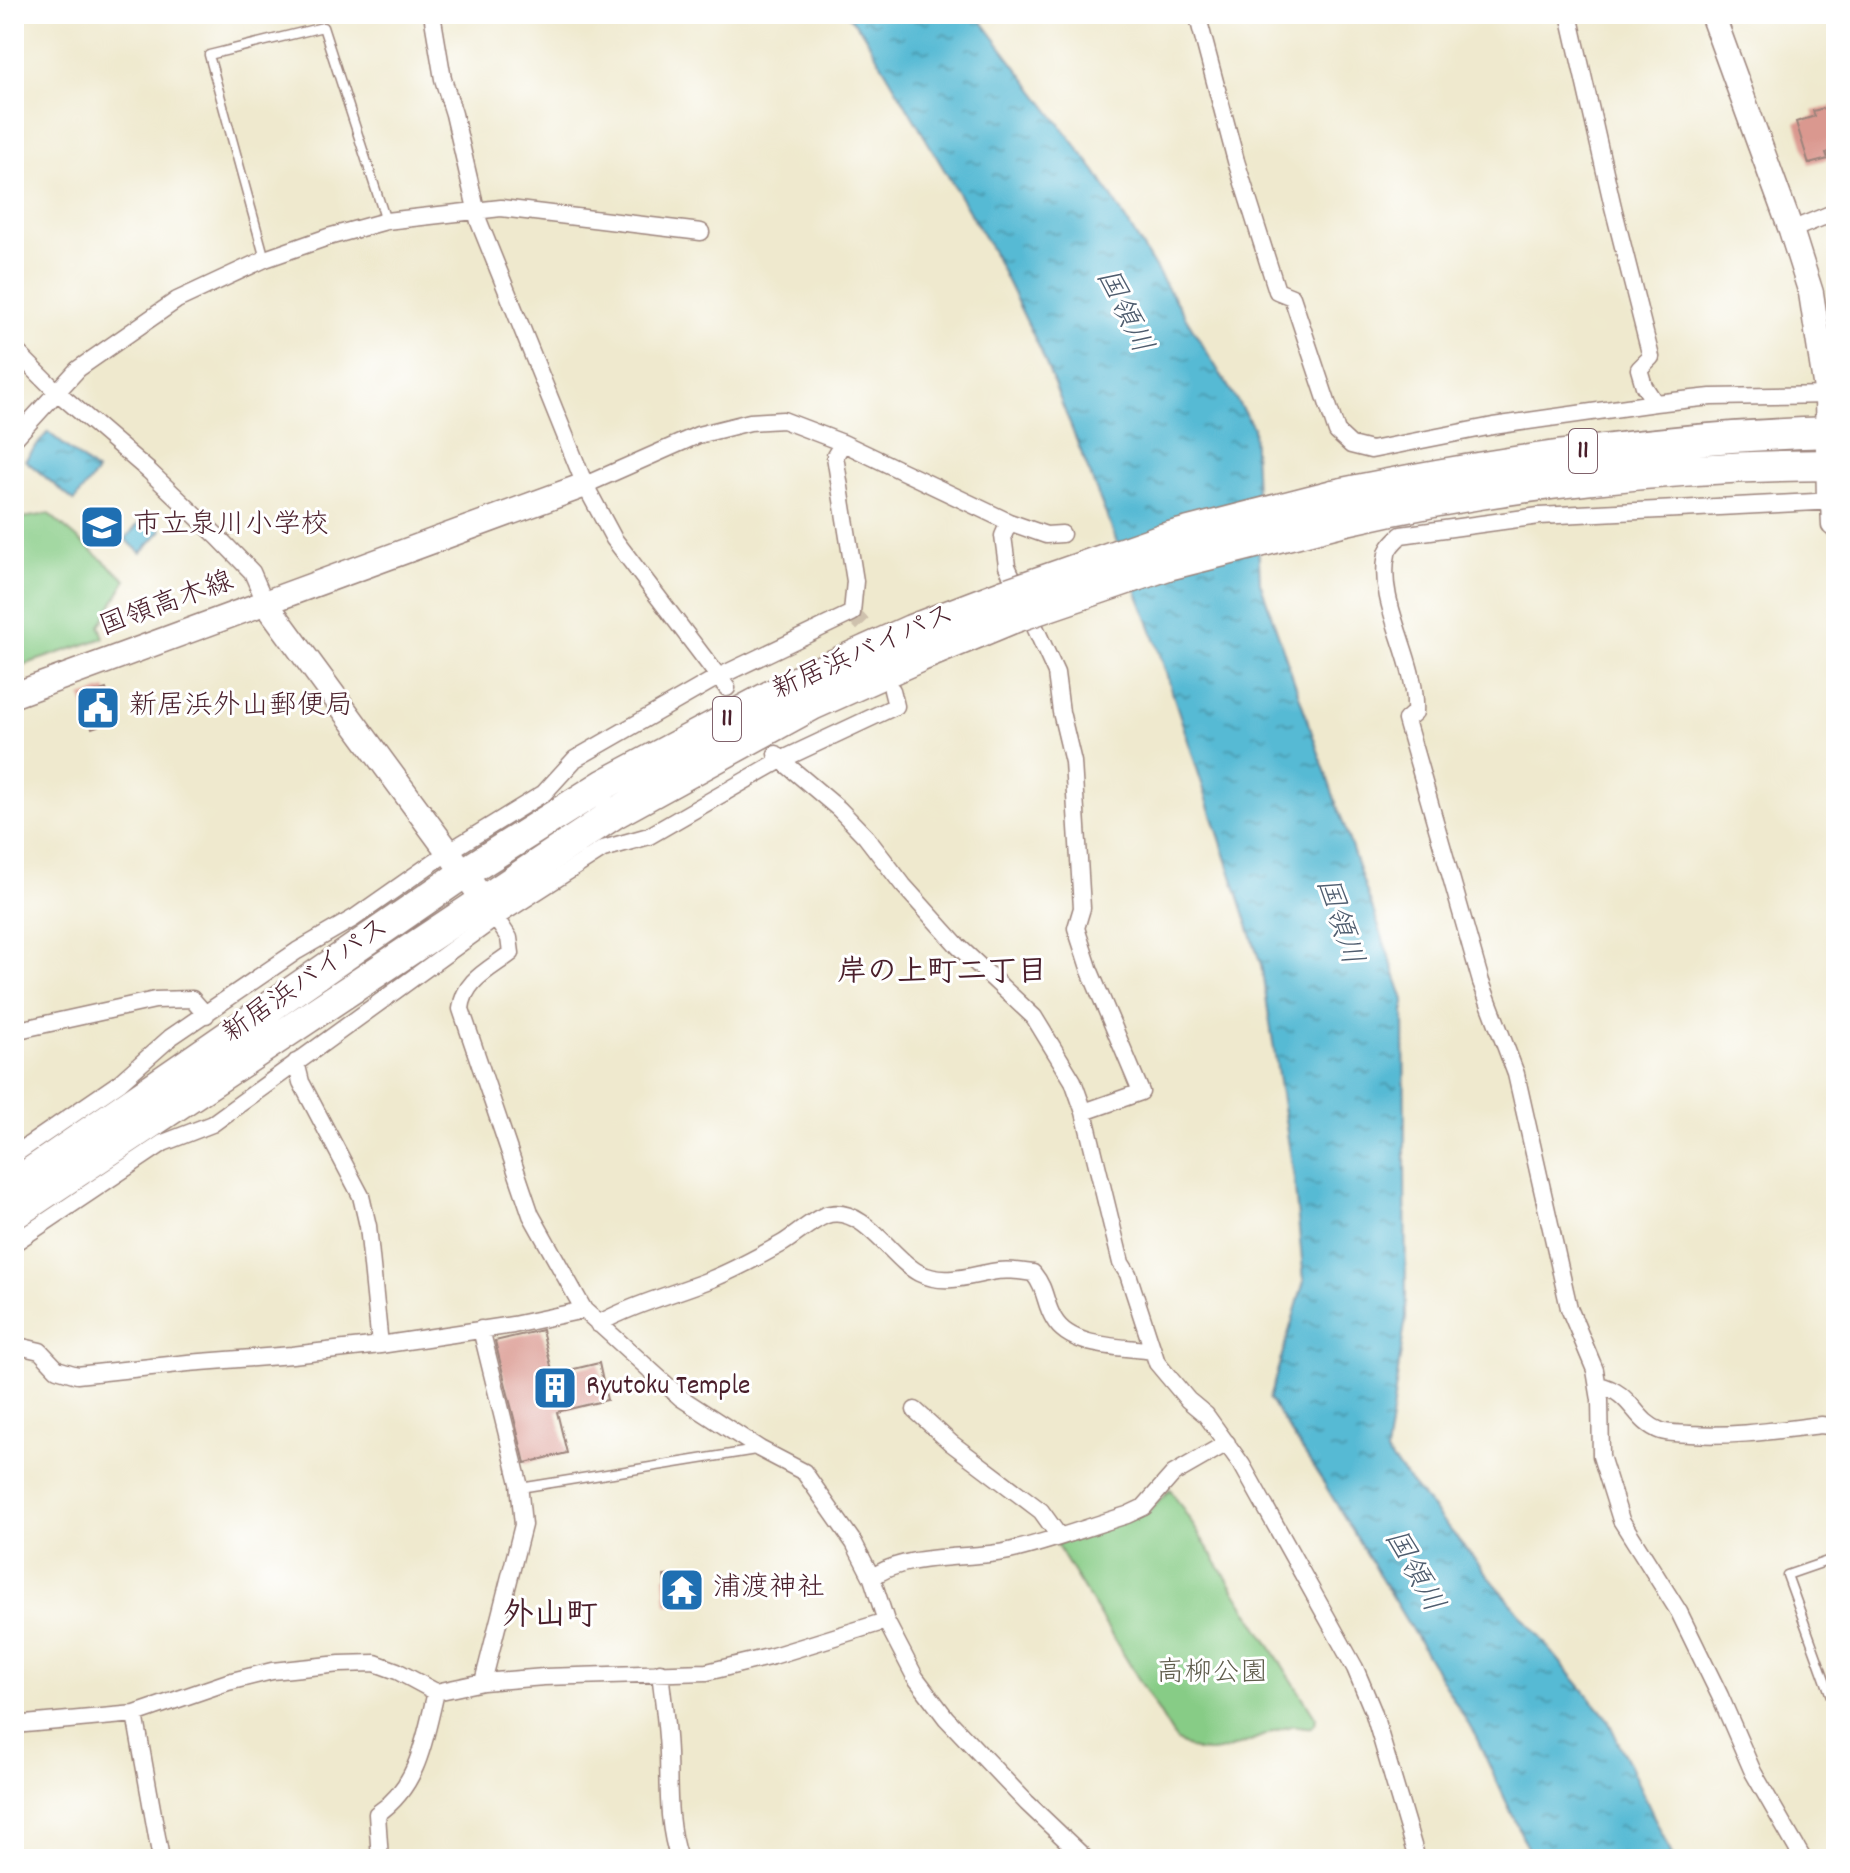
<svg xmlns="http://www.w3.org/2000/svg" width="1850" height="1873" font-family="Dekko,'Klee One',sans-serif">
	<defs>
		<pattern id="water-ripples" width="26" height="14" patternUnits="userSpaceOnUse" patternTransform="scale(2)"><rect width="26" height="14" fill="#56bad4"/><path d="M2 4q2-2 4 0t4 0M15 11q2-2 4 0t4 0" fill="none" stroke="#4997ac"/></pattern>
	</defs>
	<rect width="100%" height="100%" fill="#fff"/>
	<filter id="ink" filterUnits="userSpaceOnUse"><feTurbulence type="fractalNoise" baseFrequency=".0125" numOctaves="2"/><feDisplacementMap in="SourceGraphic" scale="16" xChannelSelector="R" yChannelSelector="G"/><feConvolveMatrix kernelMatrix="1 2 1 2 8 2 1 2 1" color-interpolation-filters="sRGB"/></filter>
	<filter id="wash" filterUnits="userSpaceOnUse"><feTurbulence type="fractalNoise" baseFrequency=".006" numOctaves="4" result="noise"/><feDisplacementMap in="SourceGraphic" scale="32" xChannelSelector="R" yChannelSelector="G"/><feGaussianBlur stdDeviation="1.8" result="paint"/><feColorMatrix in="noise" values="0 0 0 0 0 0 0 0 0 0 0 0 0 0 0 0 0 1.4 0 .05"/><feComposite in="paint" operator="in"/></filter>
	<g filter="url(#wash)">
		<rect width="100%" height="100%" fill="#efe9ce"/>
		<path fill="#87cc86" stroke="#687658" stroke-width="2" d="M49 514 126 580 100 626 104 638 14 668V519Z
			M1170 1489 1316 1718 1315 1724 1311 1727C1305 1728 1298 1725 1292 1726 1256 1733 1211 1771 1176 1740L1056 1544 1149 1512Z"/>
		<path fill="url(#water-ripples)" stroke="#506c80" stroke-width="2" d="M846 14H976L1097 173 1253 427 1260 582 1404 1000 1406 1317 1386 1453 1607 1718 1674 1859H1533L1476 1737 1325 1485 1269 1399 1304 1281 1294 1178 1261 965 1152 630 1040 349 993 252 862 31Z
			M48 432 97 472 74 501 25 460Z
			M146 515 162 530 141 553 125 539Z"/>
		<g id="blocks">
			<path fill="#da988f" d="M1836 105V150L1826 153 1828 159 1809 164 1796 122 1815 116 1813 111Z
				M106 689 118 719 92 728 81 697Z
				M542 1330 553 1374 599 1363 607 1400 557 1412 567 1453 525 1463 495 1341Z
				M697 1574 699 1603 666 1605 664 1576Z"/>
		</g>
	</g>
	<g filter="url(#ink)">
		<use href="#blocks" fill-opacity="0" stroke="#9c847c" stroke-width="2"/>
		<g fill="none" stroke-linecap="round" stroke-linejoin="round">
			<path stroke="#cec1ad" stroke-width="16" stroke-dasharray="16 8" stroke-linecap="butt" d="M852 613 864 626 875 652"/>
			<g stroke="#9c847c" stroke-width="11">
				<path id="lane" d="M265 259 209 55 323 27 386 221
					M520 1488 756 1450
					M1836 1558 1787 1575 1836 1710"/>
			</g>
			<g stroke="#9c847c" stroke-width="19">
				<path id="street" d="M432 14 443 79 454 114 479 222 585 485 614 539 727 688
					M1197 14 1236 161 1277 291 1292 297 1337 432 1351 445 1371 450 1493 426 1655 403 1711 397 1834 395
					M1569 14 1613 207 1651 357 1639 369 1644 386 1655 403
					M1791 230 1833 213 1836 216
					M14 349 56 391 149 471 218 537 252 572 265 602
					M14 439 78 369 177 300 265 259 328 237 386 221 501 208 701 232
					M585 485 698 435 750 422 783 420 843 443 1009 522 1003 536 1007 566 1056 673 1061 712 1073 762 1082 908 1076 928 1090 971 1141 1092 1084 1112
					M1829 501 1830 526 1836 531
					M1009 522 1046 535 1062 534
					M892 690 896 706 781 760 839 809 866 837 903 885 958 946 1034 1017 1073 1081 1084 1112 1121 1263 1128 1274 1157 1363 1188 1400 1206 1415 1242 1465 1355 1668 1373 1711 1417 1859
					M483 899 509 938 511 953C489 970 464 980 461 1009L531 1215 584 1310 681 1398 760 1449 804 1472 854 1543 872 1578 886 1621 915 1677 946 1718 1027 1803 1086 1859
					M14 1031 155 1000 192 999 206 1015
					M296 1062 301 1082 361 1196 368 1226 380 1345
					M14 1155 119 1083 171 1037 297 951 354 918 448 852 544 793 575 759 718 677 852 613 855 581 835 456 843 443
					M14 1243 163 1143 212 1124 497 917 603 849 649 836 781 760 776 754
					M598 1324C634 1304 674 1294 712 1279 736 1269 760 1256 783 1243 795 1236 817 1216 830 1214 864 1207 893 1260 919 1273 943 1285 966 1277 991 1272 1005 1269 1019 1271 1033 1273 1047 1290 1044 1303 1054 1319 1071 1349 1123 1346 1153 1351
					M481 1329 519 1483 523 1525 483 1682
					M14 1345 40 1351 57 1369 77 1375 188 1363 292 1355 380 1345 513 1325 584 1310
					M1598 1385C1633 1392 1633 1421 1661 1431 1670 1434 1682 1433 1691 1434 1735 1437 1778 1430 1821 1425L1836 1427
					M915 1410 951 1443 1041 1511 1059 1536
					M872 1578C904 1552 969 1560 1009 1551 1049 1542 1088 1527 1127 1515L1144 1507 1173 1474 1227 1443
					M660 1672C663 1699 667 1726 668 1753 669 1789 667 1825 679 1859
					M135 1714 161 1859
					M14 1725 135 1714 228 1682 272 1671 340 1664 375 1663 397 1671 436 1692 483 1682 544 1677 707 1672 773 1656 886 1621
					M380 1859 377 1814C419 1786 425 1737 436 1692
					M1803 1859 1753 1772 1720 1696 1679 1612 1621 1520 1601 1456 1600 1400 1595 1370 1569 1308 1516 1074 1481 982 1406 720 1415 712C1418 659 1376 605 1387 554 1388 547 1396 540 1401 535L1539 516 1836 501"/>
			</g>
			<g stroke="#9c847c" stroke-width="27">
				<path id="secondary" d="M1712 14 1791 230 1811 293 1827 396 1829 501
					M265 602 483 899
					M14 695 585 485"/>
			</g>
			<g stroke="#9c847c" stroke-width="33">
				<path id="highway" d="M1333 495C1500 461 1666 436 1836 432
					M1342 521C1501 484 1673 466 1836 465
					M14 1184 464 873 605 784 802 679 911 630 1005 594
					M14 1214 615 813 812 705 919 657 1013 618"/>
			</g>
			<use href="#lane" stroke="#fff" stroke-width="8"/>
			<use href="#street" stroke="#fff" stroke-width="16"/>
			<use href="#secondary" stroke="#fff" stroke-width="24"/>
			<use href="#highway" stroke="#fff" stroke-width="30"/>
			<g stroke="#9c847c" stroke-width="33" stroke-linecap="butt">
				<path id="highway-bridge" d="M1005 594 1162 539 1333 495
					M1013 618 1168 565 1342 521"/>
			</g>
			<use href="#highway-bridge" stroke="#fff" stroke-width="30"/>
		</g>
	</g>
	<defs>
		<g id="school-square" transform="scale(2.3)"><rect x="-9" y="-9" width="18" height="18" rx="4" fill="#1f6fb2" stroke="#fff"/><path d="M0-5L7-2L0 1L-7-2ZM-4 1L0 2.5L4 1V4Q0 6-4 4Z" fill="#fff"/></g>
		<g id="civic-square" transform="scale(2.3)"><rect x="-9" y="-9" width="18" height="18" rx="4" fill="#1f6fb2" stroke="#fff"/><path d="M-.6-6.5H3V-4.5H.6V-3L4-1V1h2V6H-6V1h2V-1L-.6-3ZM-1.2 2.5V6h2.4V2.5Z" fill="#fff"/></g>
		<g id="building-square" transform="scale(2.3)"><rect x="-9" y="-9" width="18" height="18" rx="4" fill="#1f6fb2" stroke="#fff"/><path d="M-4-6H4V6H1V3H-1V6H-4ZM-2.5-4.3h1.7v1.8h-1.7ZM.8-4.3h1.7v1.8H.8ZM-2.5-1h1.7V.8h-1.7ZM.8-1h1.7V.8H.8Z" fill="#fff"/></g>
		<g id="temple-square" transform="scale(2.3)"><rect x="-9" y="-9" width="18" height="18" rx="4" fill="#1f6fb2" stroke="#fff"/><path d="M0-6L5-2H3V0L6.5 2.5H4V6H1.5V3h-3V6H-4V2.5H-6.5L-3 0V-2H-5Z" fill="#fff"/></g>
	</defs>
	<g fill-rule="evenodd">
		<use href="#school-square" x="102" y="527"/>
		<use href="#civic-square" x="98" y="708"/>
		<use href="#building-square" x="555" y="1388"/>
		<use href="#temple-square" x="682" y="1590"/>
	</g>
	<g text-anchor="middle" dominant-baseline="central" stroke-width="6" stroke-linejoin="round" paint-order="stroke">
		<g fill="#fff" stroke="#80626b" stroke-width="2">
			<rect x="1569" y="429" width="28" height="44" rx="6"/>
			<rect x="713" y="697" width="28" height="44" rx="6"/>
		</g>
		<g font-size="26" font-weight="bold" fill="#4a1f2b">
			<text x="1583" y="451">11</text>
			<text x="727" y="719">11</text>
		</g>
		<g font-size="28" fill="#4a1f2b" stroke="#fff" text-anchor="start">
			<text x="133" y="527">市立泉川小学校</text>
			<text x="129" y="708">新居浜外山郵便局</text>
			<text x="586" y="1388">Ryutoku Temple</text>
			<text x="713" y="1590">浦渡神社</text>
		</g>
		<g font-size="28" fill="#4a1f2b" stroke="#fff">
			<text transform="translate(167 606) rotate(-20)">国領高木線</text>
			<text transform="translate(864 654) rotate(-24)">新居浜バイパス</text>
			<text transform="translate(307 982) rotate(-35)">新居浜バイパス</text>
		</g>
		<g font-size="28" fill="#5f5c4b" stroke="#fff">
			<text x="1212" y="1675">高柳公園</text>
		</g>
		<g font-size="30" font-style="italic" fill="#4f5d6f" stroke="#fff">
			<text transform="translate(1122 312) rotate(64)">国領川</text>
			<text transform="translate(1337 922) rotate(72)">国領川</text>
			<text transform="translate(1412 1572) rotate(61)">国領川</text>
		</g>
		<g font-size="30" font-weight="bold" fill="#4a1f2b" stroke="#fff">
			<text x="942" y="974">岸の上町二丁目</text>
		</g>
		<g font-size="32" font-weight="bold" fill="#4a1f2b" stroke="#fff">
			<text x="550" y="1618">外山町</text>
		</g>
	</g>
	<rect width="1850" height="1873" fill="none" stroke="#fff" stroke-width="48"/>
</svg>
